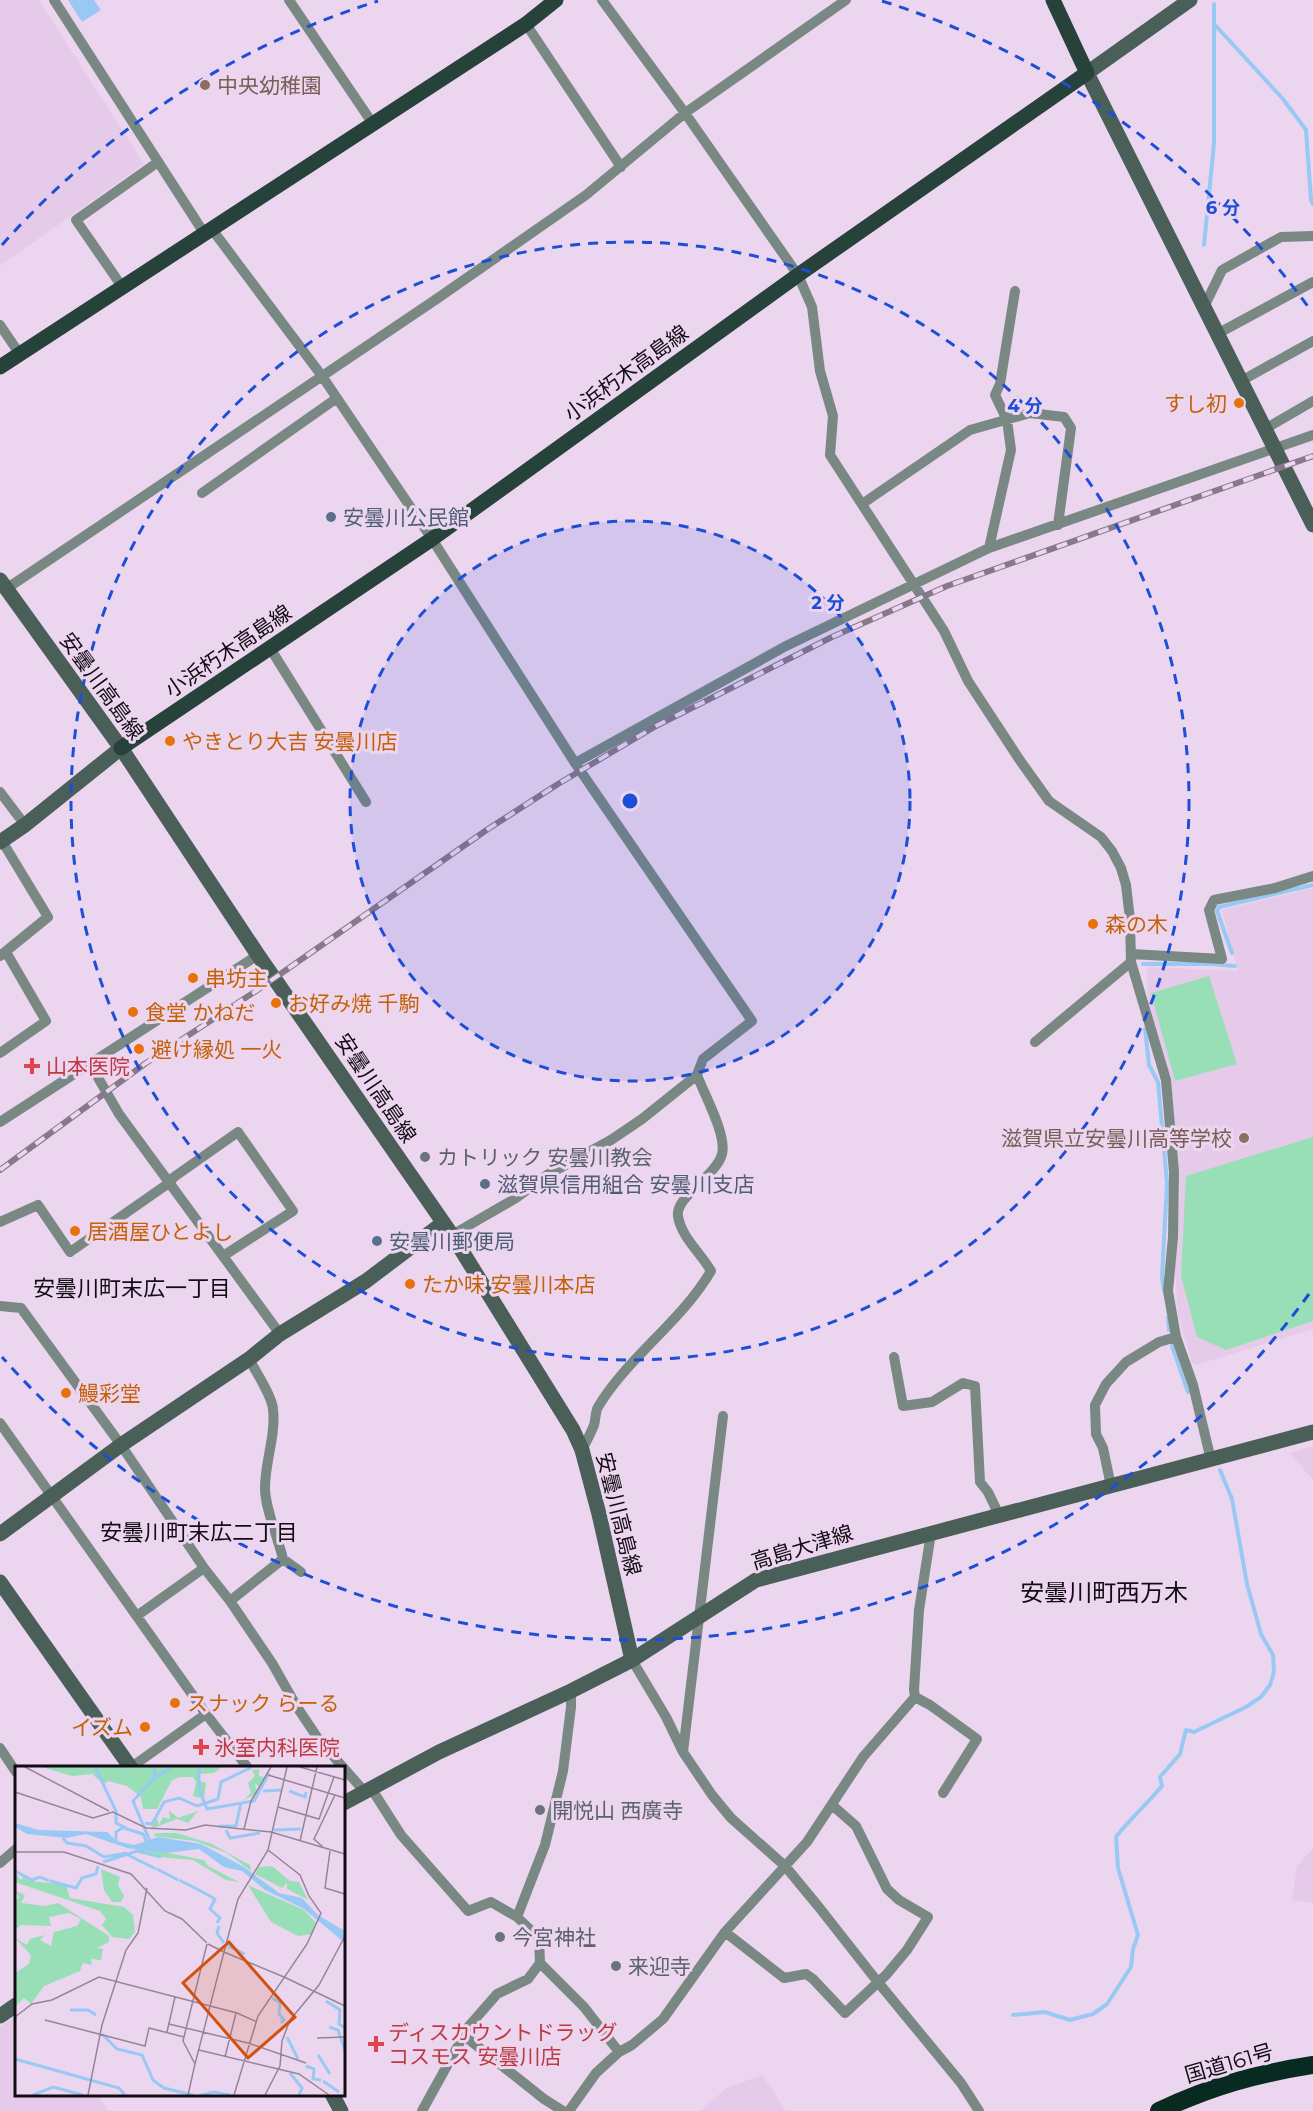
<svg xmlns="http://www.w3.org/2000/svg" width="1313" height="2111" font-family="Montserrat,'Noto Sans JP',sans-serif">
	<rect width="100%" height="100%" fill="#ecd6ef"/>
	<path fill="#e6caea" d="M0 0H39L144 164 0 266Z
		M1313 888V1329L1196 1365 1192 1362 1178 1315 1175 1272 1180 1191 1171 1085 1148 1002 1147 967 1238 971 1222 910Z
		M1313 1446V1480L1290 1453Z
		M1313 1848V1903L1292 1900 1297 1866Z
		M16 2016V2094L98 2095 108 2111H0V2027Z
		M762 2075 786 2111H701L726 2088Z"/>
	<path fill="#98deb7" d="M1209 976 1237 1064 1175 1081 1151 993Z
		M1313 1137V1321L1226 1350 1197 1337 1181 1276 1186 1176Z"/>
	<path fill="#98c9f5" d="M68 0H94L101 10 82 22Z"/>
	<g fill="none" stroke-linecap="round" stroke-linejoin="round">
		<path stroke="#98c9f5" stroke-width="4" d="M1215 25 1283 99 1306 130 1311 200 1313 204
			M1204 245 1214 143V4
			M1232 953 1217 911 1219 907 1313 885
			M1143 964H1210L1235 966
			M1145 1029 1149 1065 1158 1082 1167 1183 1162 1277 1164 1290
			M1168 1318 1169 1330
			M1172 1346 1188 1392
			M1013 2015 1045 2012 1070 2020 1093 2014 1107 2004 1131 1967 1133 1949 1138 1935 1118 1868 1116 1837C1130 1819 1147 1804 1162 1786L1160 1777 1180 1754 1186 1730 1194 1732 1246 1707 1261 1697 1270 1685 1274 1672 1273 1655 1261 1634 1247 1584 1232 1499 1220 1470"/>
		<path stroke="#798882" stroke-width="10" d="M54 0 204 233
			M289 0 373 124
			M602 0 685 113 798 275 812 307 820 371 833 416 830 455 944 631 968 681 1019 759 1049 801 1101 837 1112 851 1121 868 1126 885 1130 919 1131 962 1166 1080 1174 1172 1173 1237 1168 1291 1176 1337 1193 1385 1211 1460
			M526 24 621 167
			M211 228 322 376 432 539 575 763 752 1021 703 1059 697 1075 642 1119 611 1140 547 1175 516 1198 452 1235
			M123 288 76 220 158 162
			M1204 307 1222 270 1281 237 1313 236
			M0 325 19 353
			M1217 334 1313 282
			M1241 381 1313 341
			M1265 429 1313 401
			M202 493 337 398
			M862 504 970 430 1030 413 1064 417 1071 428 1058 525
			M989 548 1011 450 1007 420 995 395 1000 384 1015 291
			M6 589 438 298 586 195 685 113 846 0
			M270 648 366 802
			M575 763 786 646 989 548 1313 435
			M0 792 25 825
			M1131 954 1222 959 1209 910 1214 900 1275 888 1313 876
			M0 956 48 917 2 841
			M1035 1042 1131 962
			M0 1053 46 1021 6 952
			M89 1062 119 1114 280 1334
			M0 1122 258 955
			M0 1222 38 1205 70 1252 169 1183 174 1177 238 1132 293 1211 223 1256
			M0 1306 21 1308 121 1445 204 1568 230 1601 272 1663 297 1707 319 1740 364 1791
			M894 1357 903 1406 932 1402 963 1383 975 1386 980 1482 988 1492 999 1515
			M0 1423 206 1714 248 1768
			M582 1450C586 1442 591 1433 594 1425 596 1419 595 1412 598 1407 629 1356 681 1322 711 1271 701 1253 681 1237 678 1216 675 1197 717 1175 722 1154 727 1135 704 1094 697 1075
			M1111 1486 1103 1448 1096 1434 1095 1405 1106 1384 1126 1362 1159 1342 1176 1337
			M283 1559 301 1572
			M230 1601 283 1559C278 1537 265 1509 265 1488 265 1461 276 1436 273 1409 272 1396 256 1372 249 1359
			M138 1615 204 1568
			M632 1660 666 1717 683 1752 712 1795 731 1818 785 1866 818 1906 877 1981 961 2083 979 2111
			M571 1691V1707L563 1771 545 1845 517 1917 539 1938 540 1963 584 2007 619 2052
			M915 1697 930 1705 977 1739 943 1793
			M0 1748 16 1772
			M683 1752 723 1416
			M130 1768 206 1714
			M371 1788 401 1835 468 1911 491 1902 517 1917
			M0 1863 16 1849
			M725 1932 784 1978 806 1974 813 1979 845 2013 886 1975 907 1950 928 1917 899 1900 887 1889 856 1826 832 1805
			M462 2034 497 1994 528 1979 540 1963
			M422 2111 459 2044 462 2034 544 2099 563 2111
			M569 2111 596 2073 619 2052 632 2045 663 2019 725 1932 807 1842 863 1757 915 1697 914 1690 919 1610 931 1533"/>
		<path stroke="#495f57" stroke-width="15" d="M1190 0 1087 73 1313 525
			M0 580 121 748 258 955 452 1235 573 1430 582 1450 599 1514 632 1660
			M0 842 25 825 121 748
			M0 1534 121 1445 249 1359 280 1334 366 1281 443 1223
			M0 1582 131 1768
			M344 1803 439 1752 571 1691 632 1660 756 1580 1313 1432
			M0 2016 16 2005
			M332 2094 341 2111"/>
		<path stroke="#27423a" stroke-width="15" d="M0 367 526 24 556 0
			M121 748 432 539 798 275 1087 73 1053 0"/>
		<path stroke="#082a21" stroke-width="18" d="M1159 2111C1212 2086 1255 2074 1313 2065"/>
		<g stroke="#87788a" stroke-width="6">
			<path id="rail" d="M0 1170 146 1063 256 991 488 829 558 784 656 726 832 637 947 586 1313 456"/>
		</g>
		<use href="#rail" stroke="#ecd6ef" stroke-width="4" stroke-dasharray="11" stroke-linecap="butt"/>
	</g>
	<circle cx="630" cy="801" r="280" fill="#1d4ed8" fill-opacity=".12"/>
	<g fill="none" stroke="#1d4ed8" stroke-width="3" stroke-dasharray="10 8">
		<circle cx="630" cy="801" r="280"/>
		<circle cx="630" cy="801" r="559"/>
		<path d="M1309 1294A839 839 0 0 1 2 1357M2 245A839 839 0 0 1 378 1M882 1A839 839 0 0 1 1309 308"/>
	</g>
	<g fill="#8d6e63" stroke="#ecd6ef" stroke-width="2">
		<circle cx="205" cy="85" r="6"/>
		<circle cx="1244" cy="1138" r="6"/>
	</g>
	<g fill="#e8710a" stroke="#ecd6ef" stroke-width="2">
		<circle cx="1239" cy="403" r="6"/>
		<circle cx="170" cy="741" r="6"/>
		<circle cx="1093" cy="924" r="6"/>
		<circle cx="193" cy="978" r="6"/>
		<circle cx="276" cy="1003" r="6"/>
		<circle cx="133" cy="1012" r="6"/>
		<circle cx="139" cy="1049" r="6"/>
		<circle cx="75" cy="1231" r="6"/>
		<circle cx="410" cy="1284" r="6"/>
		<circle cx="66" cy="1393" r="6"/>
		<circle cx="175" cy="1703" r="6"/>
		<circle cx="145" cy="1727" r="6"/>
	</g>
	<g fill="#5c6f8a" stroke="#ecd6ef" stroke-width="2">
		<circle cx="331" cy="517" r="6"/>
		<circle cx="485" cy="1184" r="6"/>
		<circle cx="377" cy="1241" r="6"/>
	</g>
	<g fill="#e0444e" stroke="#ecd6ef" stroke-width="2">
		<path d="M29 1057h6v6h6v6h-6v6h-6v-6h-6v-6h6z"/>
		<path d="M198 1738h6v6h6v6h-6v6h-6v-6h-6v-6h6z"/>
		<path d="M373 2035h6v6h6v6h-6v6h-6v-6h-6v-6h6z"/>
	</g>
	<g fill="#6b7280" stroke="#ecd6ef" stroke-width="2">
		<circle cx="425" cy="1157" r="6"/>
		<circle cx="540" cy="1810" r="6"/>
		<circle cx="500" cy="1937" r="6"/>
		<circle cx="616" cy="1966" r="6"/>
	</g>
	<g text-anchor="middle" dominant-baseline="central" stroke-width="6" stroke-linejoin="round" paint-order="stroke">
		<g font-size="21" fill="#785e54" stroke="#ecd6ef" text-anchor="start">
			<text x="217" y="85">中央幼稚園</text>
			<text x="1232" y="1138" text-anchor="end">滋賀県立安曇川高等学校</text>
		</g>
		<g font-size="21" fill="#120b14" stroke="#ecd6ef">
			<text transform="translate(626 373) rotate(-36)">小浜朽木高島線</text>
			<text transform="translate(228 651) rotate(-34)">小浜朽木高島線</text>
			<text transform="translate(102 686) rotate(54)">安曇川高島線</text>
			<text transform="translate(376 1088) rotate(56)">安曇川高島線</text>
			<text transform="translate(619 1514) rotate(76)">安曇川高島線</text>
			<text transform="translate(802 1547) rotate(-17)">高島大津線</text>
			<text transform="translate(1229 2063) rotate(-16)">国道161号</text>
		</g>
		<g font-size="21" fill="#c56008" stroke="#ecd6ef" text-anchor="start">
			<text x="1227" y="403" text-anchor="end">すし初</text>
			<text x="182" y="741">やきとり大吉 安曇川店</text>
			<text x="1105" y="924">森の木</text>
			<text x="205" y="978">串坊主</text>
			<text x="288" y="1003">お好み焼 千駒</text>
			<text x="145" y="1012">食堂 かねだ</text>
			<text x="151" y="1049">避け縁処 一火</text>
			<text x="87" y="1231">居酒屋ひとよし</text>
			<text x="422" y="1284">たか味 安曇川本店</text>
			<text x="78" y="1393">鰻彩堂</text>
			<text x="187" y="1703">スナック らーる</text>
			<text x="133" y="1727" text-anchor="end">イズム</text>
		</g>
		<g font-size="21" fill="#4e5e75" stroke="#ecd6ef" text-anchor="start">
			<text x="343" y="517">安曇川公民館</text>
			<text x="497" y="1184">滋賀県信用組合 安曇川支店</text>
			<text x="389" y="1241">安曇川郵便局</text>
		</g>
		<g font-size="21" fill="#be3a42" stroke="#ecd6ef" text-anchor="start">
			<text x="46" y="1066">山本医院</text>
			<text x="214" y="1747">氷室内科医院</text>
			<text x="388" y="2032">ディスカウントドラッグ<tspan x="388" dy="24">コスモス 安曇川店</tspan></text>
		</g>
		<g font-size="21" fill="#5b616d" stroke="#ecd6ef" text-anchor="start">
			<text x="437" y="1157">カトリック 安曇川教会</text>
			<text x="552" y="1810">開悦山 西廣寺</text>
			<text x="512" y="1937">今宮神社</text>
			<text x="628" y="1966">来迎寺</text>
		</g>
		<g font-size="22" fill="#120b14" stroke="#ecd6ef">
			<text x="132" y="1288">安曇川町末広一丁目</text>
			<text x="199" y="1532">安曇川町末広二丁目</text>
		</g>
		<g font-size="24" fill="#120b14" stroke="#ecd6ef">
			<text x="1104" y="1592">安曇川町西万木</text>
		</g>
	</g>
	<g transform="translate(15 1766)">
		<rect width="330" height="330" fill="#ecd6ef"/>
		<path d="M27 1H207L199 7 183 8 185 15 191 17 189 33 178 30 181 16 178 11H165L157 14 142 43H128L126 31 112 20 93 15 89 18 77 8 57 10ZM244 3V10L249 11 244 20 240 18 242 27 228 35 236 27 233 17 240 10 237 4ZM154 44 163 52 183 45 173 57 162 53 136 63 142 52 144 59 148 51 155 53ZM141 67H162L197 78 235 99 236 105 212 87 180 75 138 70ZM120 83H133L189 94 193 100 224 116 211 114 178 94 144 91ZM257 100 275 115 284 116 293 134 272 123V117L267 122 240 108 244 101ZM86 103 105 111 103 119 109 130 106 136H97L89 124ZM0 106 6 114 8 111 16 115 51 119 55 132 109 141 118 149 120 166 114 173 97 171 87 159 91 153 85 145 0 116ZM233 119 289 144 301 157 297 168 283 170 256 156ZM0 125 10 129 6 137 30 140 43 137 94 170V176L82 182 88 183 86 194 76 193 77 199 68 197 65 205 29 220 16 238 9 232 0 241V207L14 198 16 189 0 172 12 179 15 173 30 169 25 174 36 180 39 166 62 160 66 153 54 147 34 151 36 160 6 159 1 163 0 136 4 131Z" fill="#98deb7"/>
		<path d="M0 57 24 64 92 66 102 75 119 79 143 71 186 78 229 101 264 127 287 132 303 149 330 165V177L289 143 250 124 227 105 209 101 184 83 151 87 112 82 71 68 52 72 12 68 0 61Z" fill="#98c9f5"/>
		<path fill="none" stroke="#98c9f5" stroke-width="3" d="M80 1 101 45V57L109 61 101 66V75M184 1V23L192 43 239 35 254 7M138 13 156 1M248 25 266 24M274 25 290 31 291 26M130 57 137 58 149 36 164 32 182 40 203 33 206 16 237 1M204 60H221L226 37M109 62 128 68 133 79M211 64 215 72 245 67M259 64 286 63M48 72 52 77 71 80 89 91 112 87M137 80 118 35 140 11 139 1M111 88 141 103M88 96 122 85 146 91M142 103 163 114M0 105 17 114 25 111 34 115M164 114 184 124M35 115 61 122 67 112 81 108 83 100M184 124 200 133 195 143 205 152 202 157M204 160 202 167 209 177M213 180 230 188M257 232 265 237 264 248 269 254 266 257M311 235 325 244 324 258 330 262M55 244H73L81 249M314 261 323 264 330 284M87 268 102 283 127 289 138 314 149 322 178 329M272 271 283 293M303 289 315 308M0 293 104 322 110 329M291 300 299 303 298 313 306 314M275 307 287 322 284 329M308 315 324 326M18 329 38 321 68 329M186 329 199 326 215 329"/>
		<path fill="none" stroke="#958597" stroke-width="1.5" d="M10 1 94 45M285 1 330 14M253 9 330 32M0 26 78 52 98 46 131 62 171 64 190 59 256 66 330 88M263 41 304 53 319 11M229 63 236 35 256 1M285 75 302 1M309 82 299 73 320 29M315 85 310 122 330 128M0 86H49L116 108 150 145 167 153 192 177M193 178 209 186 195 240M209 186 269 211M209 186 223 133 253 84 272 1M269 211 330 240M0 251 17 238 37 234 84 211 222 247 242 256M30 254 130 280 134 262 169 271M154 258 233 277 291 297M152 266 160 231M302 272 330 271M184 284 284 308 314 329M210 291 221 247M180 298 195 240M73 329 87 259 111 184 123 167 132 122M173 329 180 298 168 275 192 178M219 329 243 250 292 178 306 147 294 130 285 109 253 84M250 329 265 300 267 275 275 254 304 219 330 170"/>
		<path fill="#d3510d" fill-opacity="0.15" stroke="#d3510d" stroke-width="3" d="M214 176 280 251 233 292 168 217Z"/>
		<rect width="330" height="330" fill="none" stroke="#120b14" stroke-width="3"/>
	</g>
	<circle cx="630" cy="801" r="9" fill="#1d4ed8" stroke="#ecd6ef" stroke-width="3"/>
	<g font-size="18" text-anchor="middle" font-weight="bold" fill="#1d4ed8" stroke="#ecd6ef" stroke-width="6" stroke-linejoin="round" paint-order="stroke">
		<text x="1223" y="214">6 分</text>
		<text x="1025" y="412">4 分</text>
		<text x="828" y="609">2 分</text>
	</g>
</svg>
